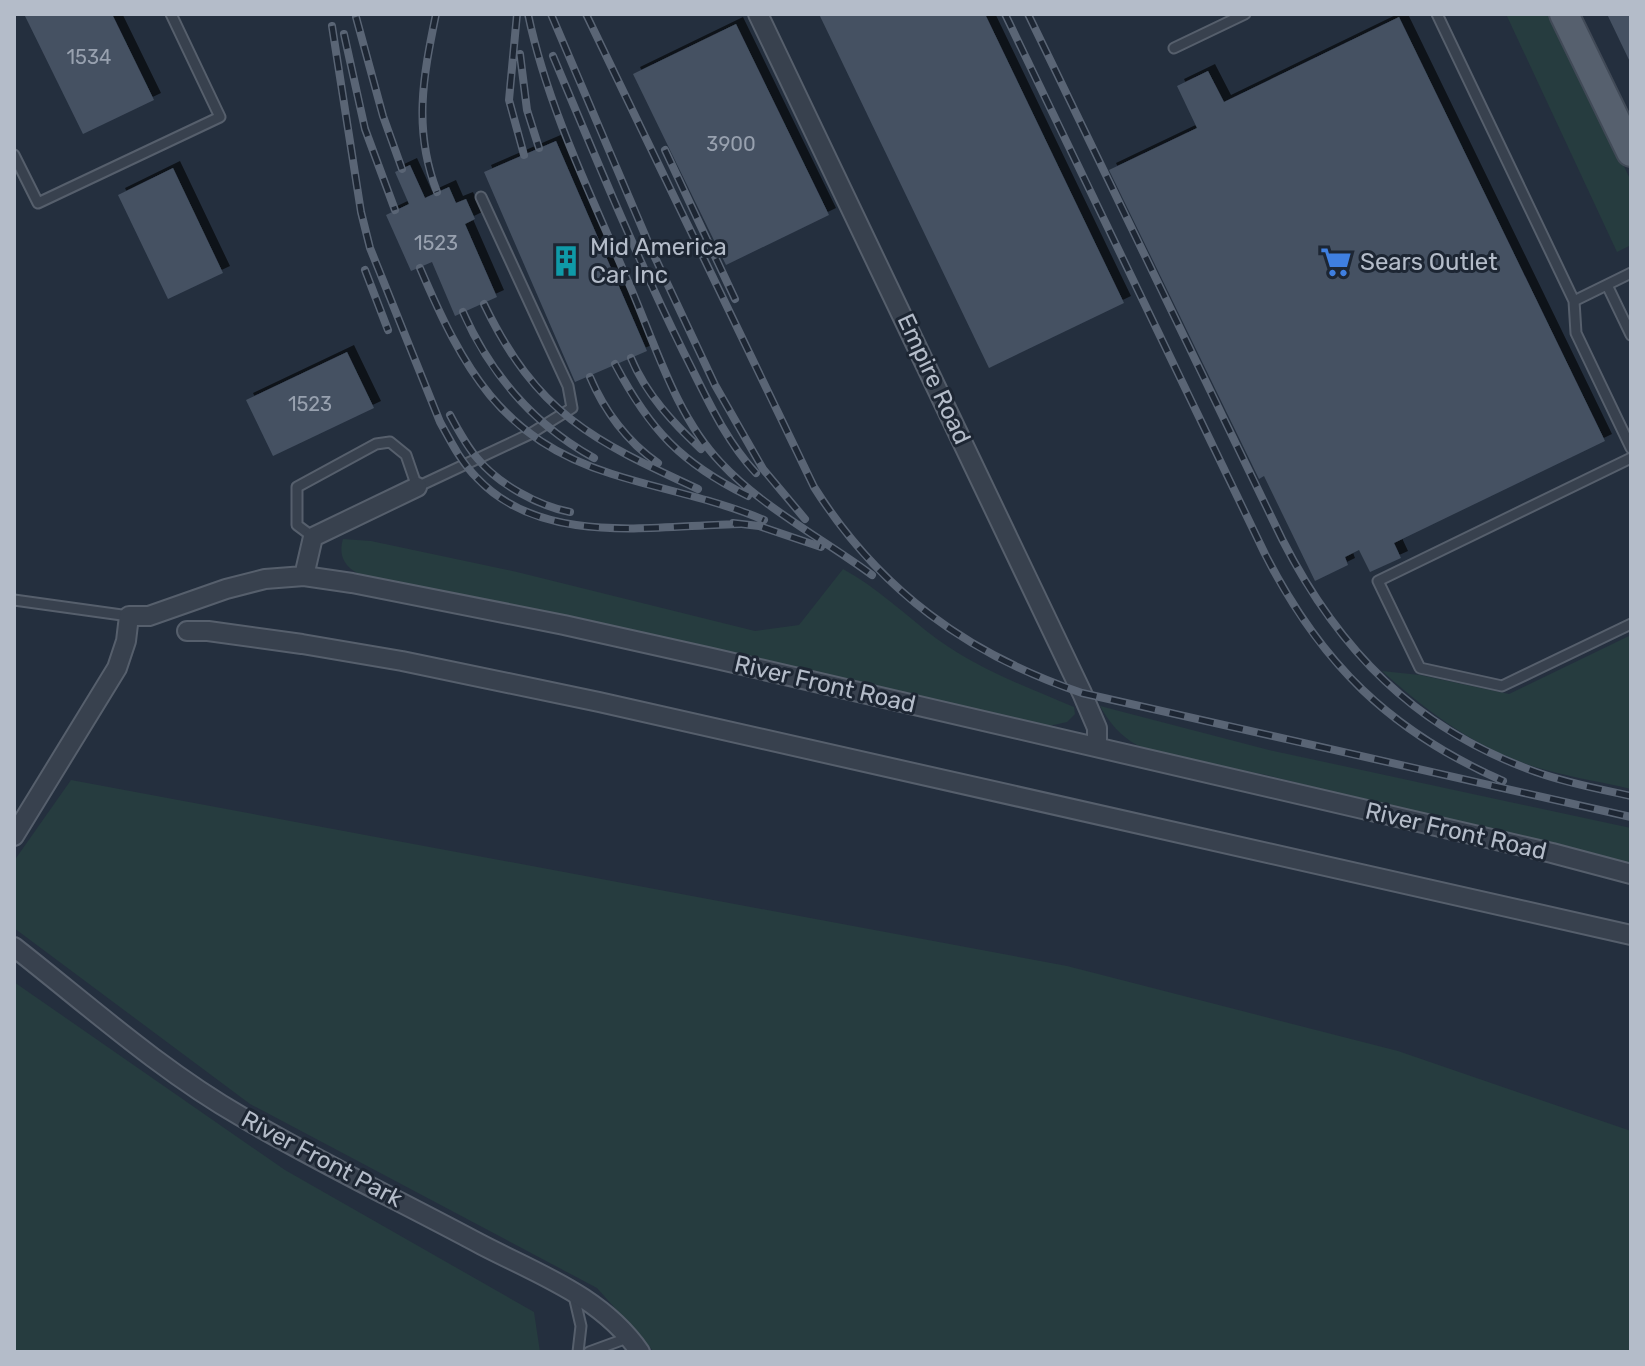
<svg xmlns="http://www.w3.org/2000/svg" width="1645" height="1366" viewBox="0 0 1645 1366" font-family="Rubik,sans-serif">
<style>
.green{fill:#263c3f}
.building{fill:#455162;filter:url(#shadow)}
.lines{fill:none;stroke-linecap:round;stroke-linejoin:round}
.service-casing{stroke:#565f6c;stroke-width:13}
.minor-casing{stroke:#565f6c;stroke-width:22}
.primary-casing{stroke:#414a57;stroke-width:32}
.service{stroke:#38414e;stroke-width:9}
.minor{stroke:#38414e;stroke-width:18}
.primary{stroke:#56606e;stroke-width:28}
.rail-casing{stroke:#5a6575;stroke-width:8}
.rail{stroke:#1d2633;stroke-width:5;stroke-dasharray:15;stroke-linecap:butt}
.labels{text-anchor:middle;stroke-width:6;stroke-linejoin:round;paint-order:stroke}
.number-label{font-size:20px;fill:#98a1af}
.poi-label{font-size:24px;fill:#b4bcc9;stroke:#1d2633;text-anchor:start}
.street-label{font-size:24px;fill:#b4bcc9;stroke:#1d2633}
</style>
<defs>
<filter id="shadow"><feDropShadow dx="7" dy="-7" stdDeviation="0" flood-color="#0009"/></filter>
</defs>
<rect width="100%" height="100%" fill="#242f3e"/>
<path class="green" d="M 1506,14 L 1551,14 L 1631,181 L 1631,245 L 1617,252 Z
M 343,539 L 371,541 L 517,572 L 755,631 L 799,625 L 843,569 C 878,588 905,615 937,639 C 978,669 1027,687 1074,707 L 1075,714 L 1067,722 L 1049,726 L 480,598 L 367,577 C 348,571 337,559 343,539 Z
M 1631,635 L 1631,789 C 1603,782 1574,778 1546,770 C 1482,753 1430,714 1382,671 L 1420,675 L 1509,694 Z
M 1100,706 L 1269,750 L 1631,828 L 1631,865 C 1512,836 1393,807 1274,777 C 1230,766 1179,764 1137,745 C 1120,736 1109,722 1100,706 Z
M 71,780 L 1067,966 L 1398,1051 L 1631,1131 L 1631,1352 L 654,1352 L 597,1288 L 250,1104 L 14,928 L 14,861 Z
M 14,982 L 285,1170 L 534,1312 L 540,1352 L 14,1352 Z"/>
<path class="building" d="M 24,14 L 112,14 L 154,100 L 83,134 Z
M 819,14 L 985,14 L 1124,303 L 989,368 Z
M 1607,14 L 1631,14 L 1631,64 Z
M 1399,17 L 1605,441 L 1394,543 L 1401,558 L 1370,572 L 1359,550 L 1345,557 L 1348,565 L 1315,581 L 1264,476 L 1259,479 L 1109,170 L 1197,128 L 1177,86 L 1208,71 L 1224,102 Z
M 736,24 L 829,215 L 726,265 L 633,74 Z
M 556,141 L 647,351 L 575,382 L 484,172 Z
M 410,165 L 425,198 L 449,187 L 456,203 L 466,199 L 475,219 L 465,224 L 497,297 L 455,316 L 432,262 L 411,271 L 386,215 L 409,204 L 395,172 Z
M 173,168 L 223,273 L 168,299 L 118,195 Z
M 347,352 L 374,408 L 273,456 L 246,400 Z"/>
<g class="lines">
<defs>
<path id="service" d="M 1437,14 L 1574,301 L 1576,333 L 1631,448
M 1174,48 L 1245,14
M 14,155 L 38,203 L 220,117 L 171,14
M 1607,285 L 1631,335
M 1574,301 L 1631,273
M 1631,458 L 1378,581 L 1420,668 L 1502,686 L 1631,624
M 313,537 L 297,525 L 297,487 L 376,444 L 390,442 L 406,455 L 417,487 L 530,434 L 572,408 L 568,386 L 481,197
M 14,600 L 129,616
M 574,1296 L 581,1326 L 578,1352
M 589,1352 L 630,1337"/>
<path id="minor" d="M 758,14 L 1082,693 L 1097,728 L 1097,747
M 304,576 L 313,537 L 417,487
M 187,631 L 208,631 L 302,644 L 402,661 L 599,702 L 1631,935
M 14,836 L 117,668 L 126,641 L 129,616 L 149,616 L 226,589 L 265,579 L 304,576 L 352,583 L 564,625 L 712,658 L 1552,853 L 1631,874
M 14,947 C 88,1005 160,1070 242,1117 C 320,1163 402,1202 482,1245 C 540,1275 602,1297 640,1352"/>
<path id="primary" d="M 1564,14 L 1631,152"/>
</defs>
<use href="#service" class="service-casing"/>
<use href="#minor" class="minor-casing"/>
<use href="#primary" class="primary-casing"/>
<use href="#service" class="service"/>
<use href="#minor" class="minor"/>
<use href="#primary" class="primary"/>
<defs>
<path id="rail" d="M 436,14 C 423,77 413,130 437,192
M 517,14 L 509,100 L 524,155
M 528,14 C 548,109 592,197 630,286 C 655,344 676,416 721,463 C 763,508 822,538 872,575
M 551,14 L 651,249 L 715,385 L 763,469 L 805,519
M 586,14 L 814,487 C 879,590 967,654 1082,693 L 1631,817
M 1005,14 L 1265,554 C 1321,664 1390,731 1503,781
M 1028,14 L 1282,539 C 1339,651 1416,729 1536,772 C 1567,783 1599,789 1631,796
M 356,17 L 383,116 L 402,169
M 332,26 L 361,212 L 370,248 L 440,422 C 451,442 461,462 477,478 C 543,548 656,525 741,524
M 344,34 L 365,129 L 395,210
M 520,54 L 527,110 L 539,148
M 553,56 C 595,156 636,256 684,353 C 705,394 724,439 756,473
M 665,150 L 735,299
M 420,268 C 463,368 500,439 612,474 C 662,490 715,499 764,520
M 365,270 L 388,330
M 484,304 C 537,414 592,440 698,489
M 463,312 C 491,375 533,424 594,458
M 631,358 C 646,394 673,423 701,449
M 615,364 C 650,430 681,463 748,496
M 590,377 C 604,410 627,442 658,463
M 450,415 C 458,430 466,445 477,458 C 498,484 538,506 570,512
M 733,523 L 759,526 L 821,547"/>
</defs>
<use href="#rail" class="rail-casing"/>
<use href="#rail" class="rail"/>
</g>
<defs>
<symbol id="building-bare" viewBox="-9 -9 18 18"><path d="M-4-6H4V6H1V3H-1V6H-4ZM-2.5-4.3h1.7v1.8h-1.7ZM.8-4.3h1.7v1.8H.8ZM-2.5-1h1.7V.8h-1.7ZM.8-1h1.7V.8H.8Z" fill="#0f9aa8" stroke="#1d2633" stroke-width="2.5" paint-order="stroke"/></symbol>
<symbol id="supermarket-bare" viewBox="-9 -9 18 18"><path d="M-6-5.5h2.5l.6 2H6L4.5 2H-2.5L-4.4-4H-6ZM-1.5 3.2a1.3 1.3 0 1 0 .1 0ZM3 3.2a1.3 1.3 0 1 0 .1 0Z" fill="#3f7fe0" stroke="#1d2633" stroke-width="2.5" paint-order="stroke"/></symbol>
</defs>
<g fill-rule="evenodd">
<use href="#building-bare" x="544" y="239" width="44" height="44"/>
<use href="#supermarket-bare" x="1314" y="240" width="44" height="44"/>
</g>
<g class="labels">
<g class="number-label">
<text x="89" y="64">1534</text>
<text x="731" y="151">3900</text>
<text x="436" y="250">1523</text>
<text x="310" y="411">1523</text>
</g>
<g class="poi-label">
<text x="590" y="255">Mid America<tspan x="590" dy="28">Car Inc</tspan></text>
<text x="1360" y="270">Sears Outlet</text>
</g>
<g class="street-label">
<text transform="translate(934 379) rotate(65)" y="8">Empire Road</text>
<text transform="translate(825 684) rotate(13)" y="8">River Front Road</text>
<text transform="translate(1456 831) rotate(13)" y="8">River Front Road</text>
<text transform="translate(322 1159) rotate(28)" y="8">River Front Park</text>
</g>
</g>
<rect width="1645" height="1366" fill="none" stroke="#b4bcc9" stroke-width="32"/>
</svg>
